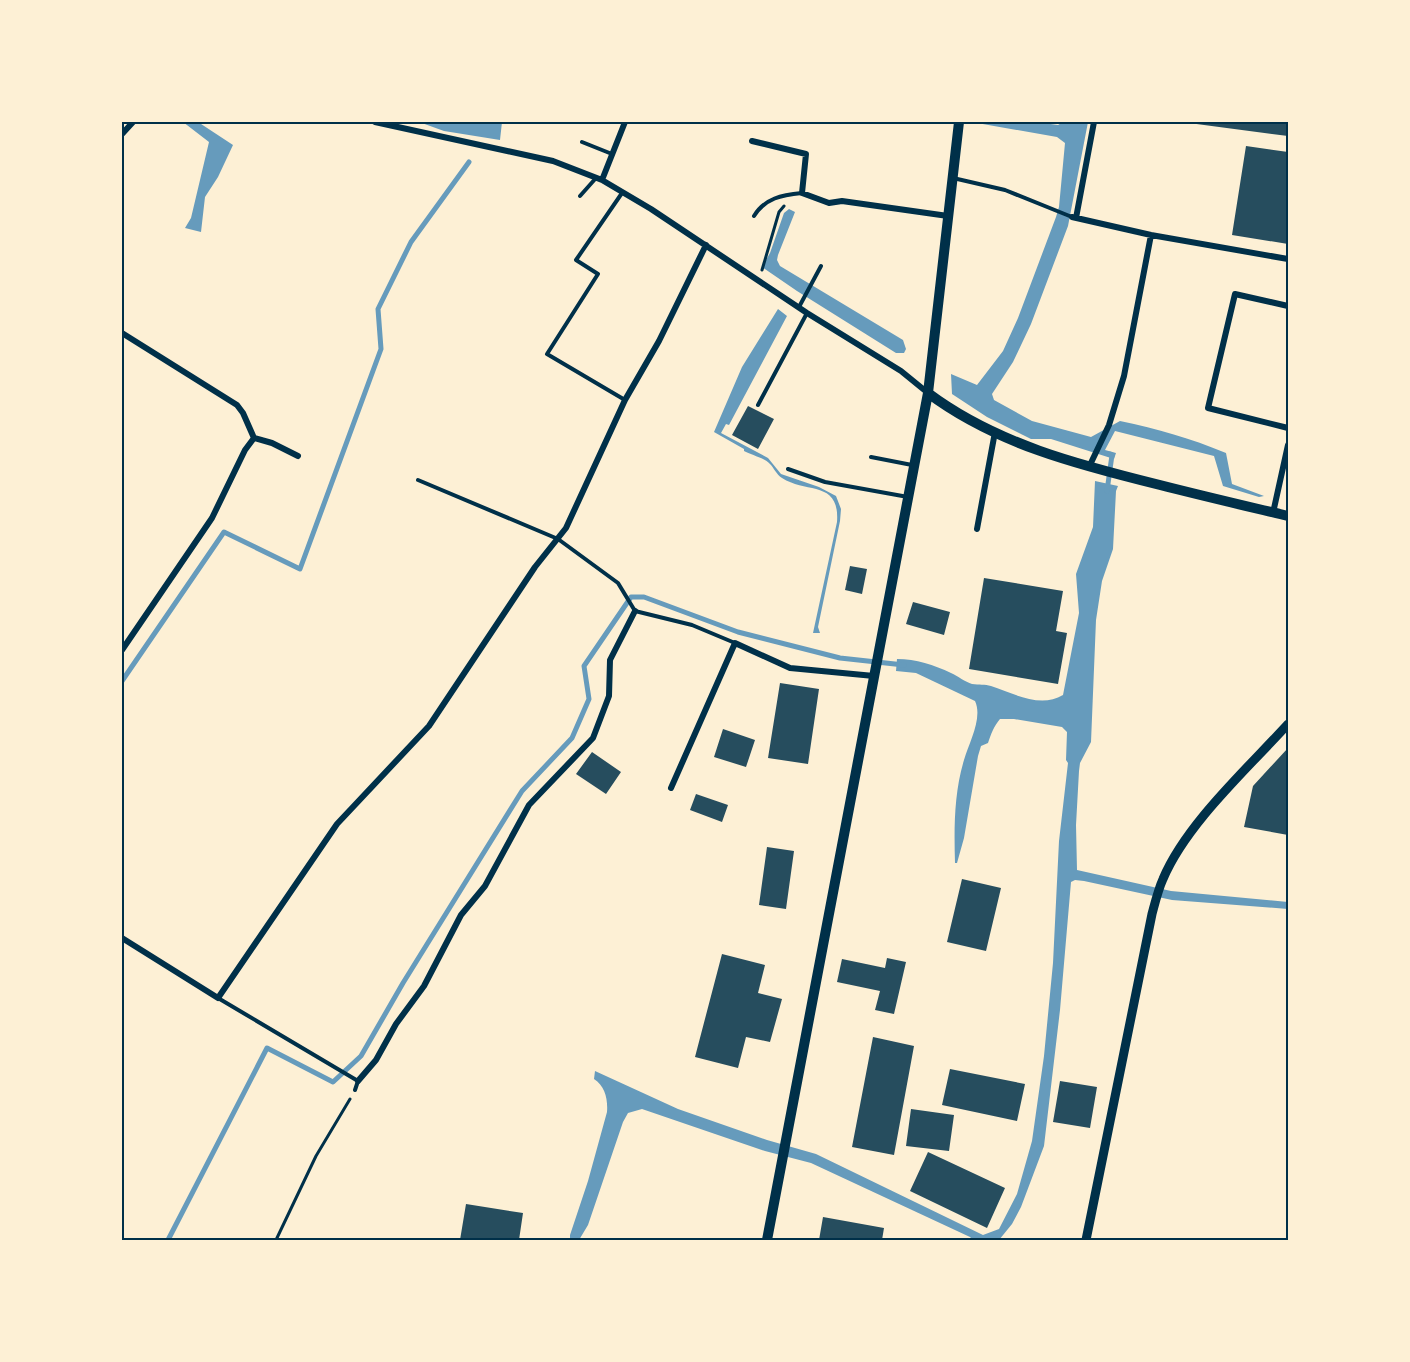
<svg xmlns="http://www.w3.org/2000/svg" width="1410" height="1362" viewBox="0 0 1410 1362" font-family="'Noto Sans',sans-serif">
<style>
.water{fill:#669bbc}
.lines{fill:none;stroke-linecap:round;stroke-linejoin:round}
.stream{stroke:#669bbc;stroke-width:5}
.building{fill:#264d5e}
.path{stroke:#003049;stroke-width:3}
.service{stroke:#003049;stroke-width:4}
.minor{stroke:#003049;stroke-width:6}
.tertiary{stroke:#003049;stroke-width:9}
.secondary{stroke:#003049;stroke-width:10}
.neatline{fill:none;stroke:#003049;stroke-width:2}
</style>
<rect width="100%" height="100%" fill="#fdf0d5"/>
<path class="water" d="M 183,122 L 198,122 L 233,145 L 218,177 L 205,197 L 201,232 L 185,228 L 191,218 L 209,142 Z
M 419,122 L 502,122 L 500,140 L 444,131 Z
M 977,122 L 1036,122 L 1058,125 L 1063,122 L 1088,122 L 1068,226 L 1031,324 L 1013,362 L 992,394 L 994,400 L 1032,421 L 1091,437 L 1120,421 C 1158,429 1190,438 1226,453 L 1232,484 L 1264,496 L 1259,497 L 1223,486 L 1214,456 L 1115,431 L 1105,450 L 1116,453 L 1114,459 L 1051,439 L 1031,439 L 987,417 L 952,394 L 951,374 L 977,385 L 1003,351 L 1018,318 L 1056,217 L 1059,207 L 1065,143 L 1057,137 L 977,123 Z
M 789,209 L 795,212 L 778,255 L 777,260 L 780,266 L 903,340 L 906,349 L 904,353 L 896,353 L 797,291 L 762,267 L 770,253 L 784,213 Z
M 778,309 L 787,316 L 729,425 L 726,424 L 721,433 L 768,458 L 781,474 L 819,487 L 836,496 L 841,509 L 840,521 L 818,627 L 820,633 L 813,633 L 837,522 C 840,480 807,494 782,478 C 776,474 774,468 770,464 C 765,458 751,455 744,451 L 744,449 L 714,432 L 742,367 Z
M 1095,481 L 1118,486 L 1116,491 L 1113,549 L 1102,581 L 1096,620 L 1091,742 L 1080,763 L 1079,771 L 1076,825 L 1077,870 L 1171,891 L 1288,902 L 1288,909 L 1172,900 L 1084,881 L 1075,880 L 1071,882 L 1060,1010 L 1044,1146 L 1021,1207 L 1012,1224 L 999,1240 L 973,1240 L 970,1237 L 811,1163 L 765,1151 L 642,1109 L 628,1113 L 623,1122 L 588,1225 L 579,1240 L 570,1239 L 570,1235 L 588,1181 L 607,1112 C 608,1099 605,1086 594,1079 L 595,1071 L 678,1109 L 767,1140 L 816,1154 L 983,1235 L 999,1229 L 1017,1194 L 1032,1141 L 1044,1056 L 1053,963 L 1059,841 L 1068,763 L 1066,760 L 1067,732 L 1062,727 L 1014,719 L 1000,719 C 994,726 991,734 988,743 L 981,746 L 978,756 L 964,838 L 957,863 L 955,863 C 954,828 954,793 964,760 C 969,743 983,718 975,701 L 916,673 L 896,671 L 897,659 C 916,659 934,665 951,673 C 958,676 965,682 972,684 C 979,685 985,684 991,686 C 1013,693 1040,709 1063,695 L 1079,613 L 1076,574 L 1093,527 Z"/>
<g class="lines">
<path class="stream" d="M 1107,491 L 1112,455 L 1110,454
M 122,681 L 224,532 L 300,569 L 381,349 L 378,309 L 411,242 L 469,162
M 168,1240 L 267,1048 L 333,1082 L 361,1056 L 403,983 L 522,791 L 572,738 L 589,699 L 584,666 L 631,597 L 644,597 L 738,632 L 840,658 L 904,665"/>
</g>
<path class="building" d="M 1189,122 L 1288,122 L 1288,136 L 1189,123 Z
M 1246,146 L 1288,152 L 1288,244 L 1232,235 Z
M 748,406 L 774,419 L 758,449 L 732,435 Z
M 850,566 L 867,569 L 862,594 L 845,590 Z
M 984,578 L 1063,591 L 1056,631 L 1067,633 L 1058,684 L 969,669 Z
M 913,602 L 950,612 L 944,635 L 906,624 Z
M 780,683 L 819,689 L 808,764 L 768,758 Z
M 723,729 L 755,740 L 746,767 L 714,757 Z
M 1288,748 L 1288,835 L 1244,827 L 1253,786 Z
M 592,752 L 621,772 L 606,794 L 576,774 Z
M 696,794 L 728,805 L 722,822 L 690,810 Z
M 767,847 L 794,851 L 786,909 L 759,905 Z
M 962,879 L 1001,888 L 986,951 L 947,942 Z
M 722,954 L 765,965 L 758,993 L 782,999 L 770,1042 L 746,1037 L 738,1068 L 695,1057 Z
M 887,958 L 906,962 L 894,1014 L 875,1010 L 880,991 L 837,982 L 842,959 L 885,968 Z
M 873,1037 L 914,1046 L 894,1155 L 852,1147 Z
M 950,1069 L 1025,1084 L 1017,1121 L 942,1105 Z
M 1060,1081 L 1097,1087 L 1090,1128 L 1053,1122 Z
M 911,1109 L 954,1115 L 949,1151 L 906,1146 Z
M 928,1152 L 1005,1188 L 987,1228 L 910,1191 Z
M 466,1204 L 523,1213 L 519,1240 L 460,1240 Z
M 823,1217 L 884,1228 L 882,1240 L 819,1240 Z"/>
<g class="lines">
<path class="path" d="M 762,270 L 779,212 L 784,206
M 276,1240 L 316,1156 L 350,1099"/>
<path class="service" d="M 582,142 L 612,154
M 953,178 L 1005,190 L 1072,217
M 622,193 L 576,260 L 598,274 L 547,354 L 625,400
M 580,196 L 596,178
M 754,216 C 765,198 782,195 802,193
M 799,307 L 821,266
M 758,405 L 807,313
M 871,457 L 912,465
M 788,469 L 825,482 L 908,497
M 418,480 L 558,539 L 618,583 L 635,611 L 692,625 L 735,643
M 218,998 L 358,1081 L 355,1090"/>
<path class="minor" d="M 375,122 L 553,161 L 602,180 L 651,209 L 807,313 L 901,371 L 928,393
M 122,134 L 133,122
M 752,141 L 806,154 L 802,193 L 829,203 L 842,201 L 948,216
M 602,180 L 625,122
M 1072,217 L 1151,235 L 1288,259
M 1076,218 L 1094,122
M 1288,306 L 1235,294 L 1208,408 L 1288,428
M 122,333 L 237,405 L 243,413 L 254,438
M 254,438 L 272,443 L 298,456
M 1089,467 L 1109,425 L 1124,376 L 1151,235
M 1273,513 L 1288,445
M 977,529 L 995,432
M 122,650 L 212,518 L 245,450 L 254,438
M 671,788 L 735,643 L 790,668 L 874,676
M 122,938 L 218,998 L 337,824 L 429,726 L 535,567 L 566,528 L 625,400 L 659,341 L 706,245
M 358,1081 L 376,1060 L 396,1024 L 424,986 L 461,915 L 485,886 L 529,805 L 593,738 L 609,696 L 610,660 L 635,611"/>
<path class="tertiary" d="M 1086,1240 L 1152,914 C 1155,903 1158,890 1163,879 C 1186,824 1248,768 1288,724"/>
<path class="secondary" d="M 928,393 C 996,444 1079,465 1160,485 C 1203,496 1246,506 1288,516
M 767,1240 L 928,393 L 959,122"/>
</g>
<rect width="1410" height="1362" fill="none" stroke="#fdf0d5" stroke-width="246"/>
<rect x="123" y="123" width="1164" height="1116" class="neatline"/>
</svg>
